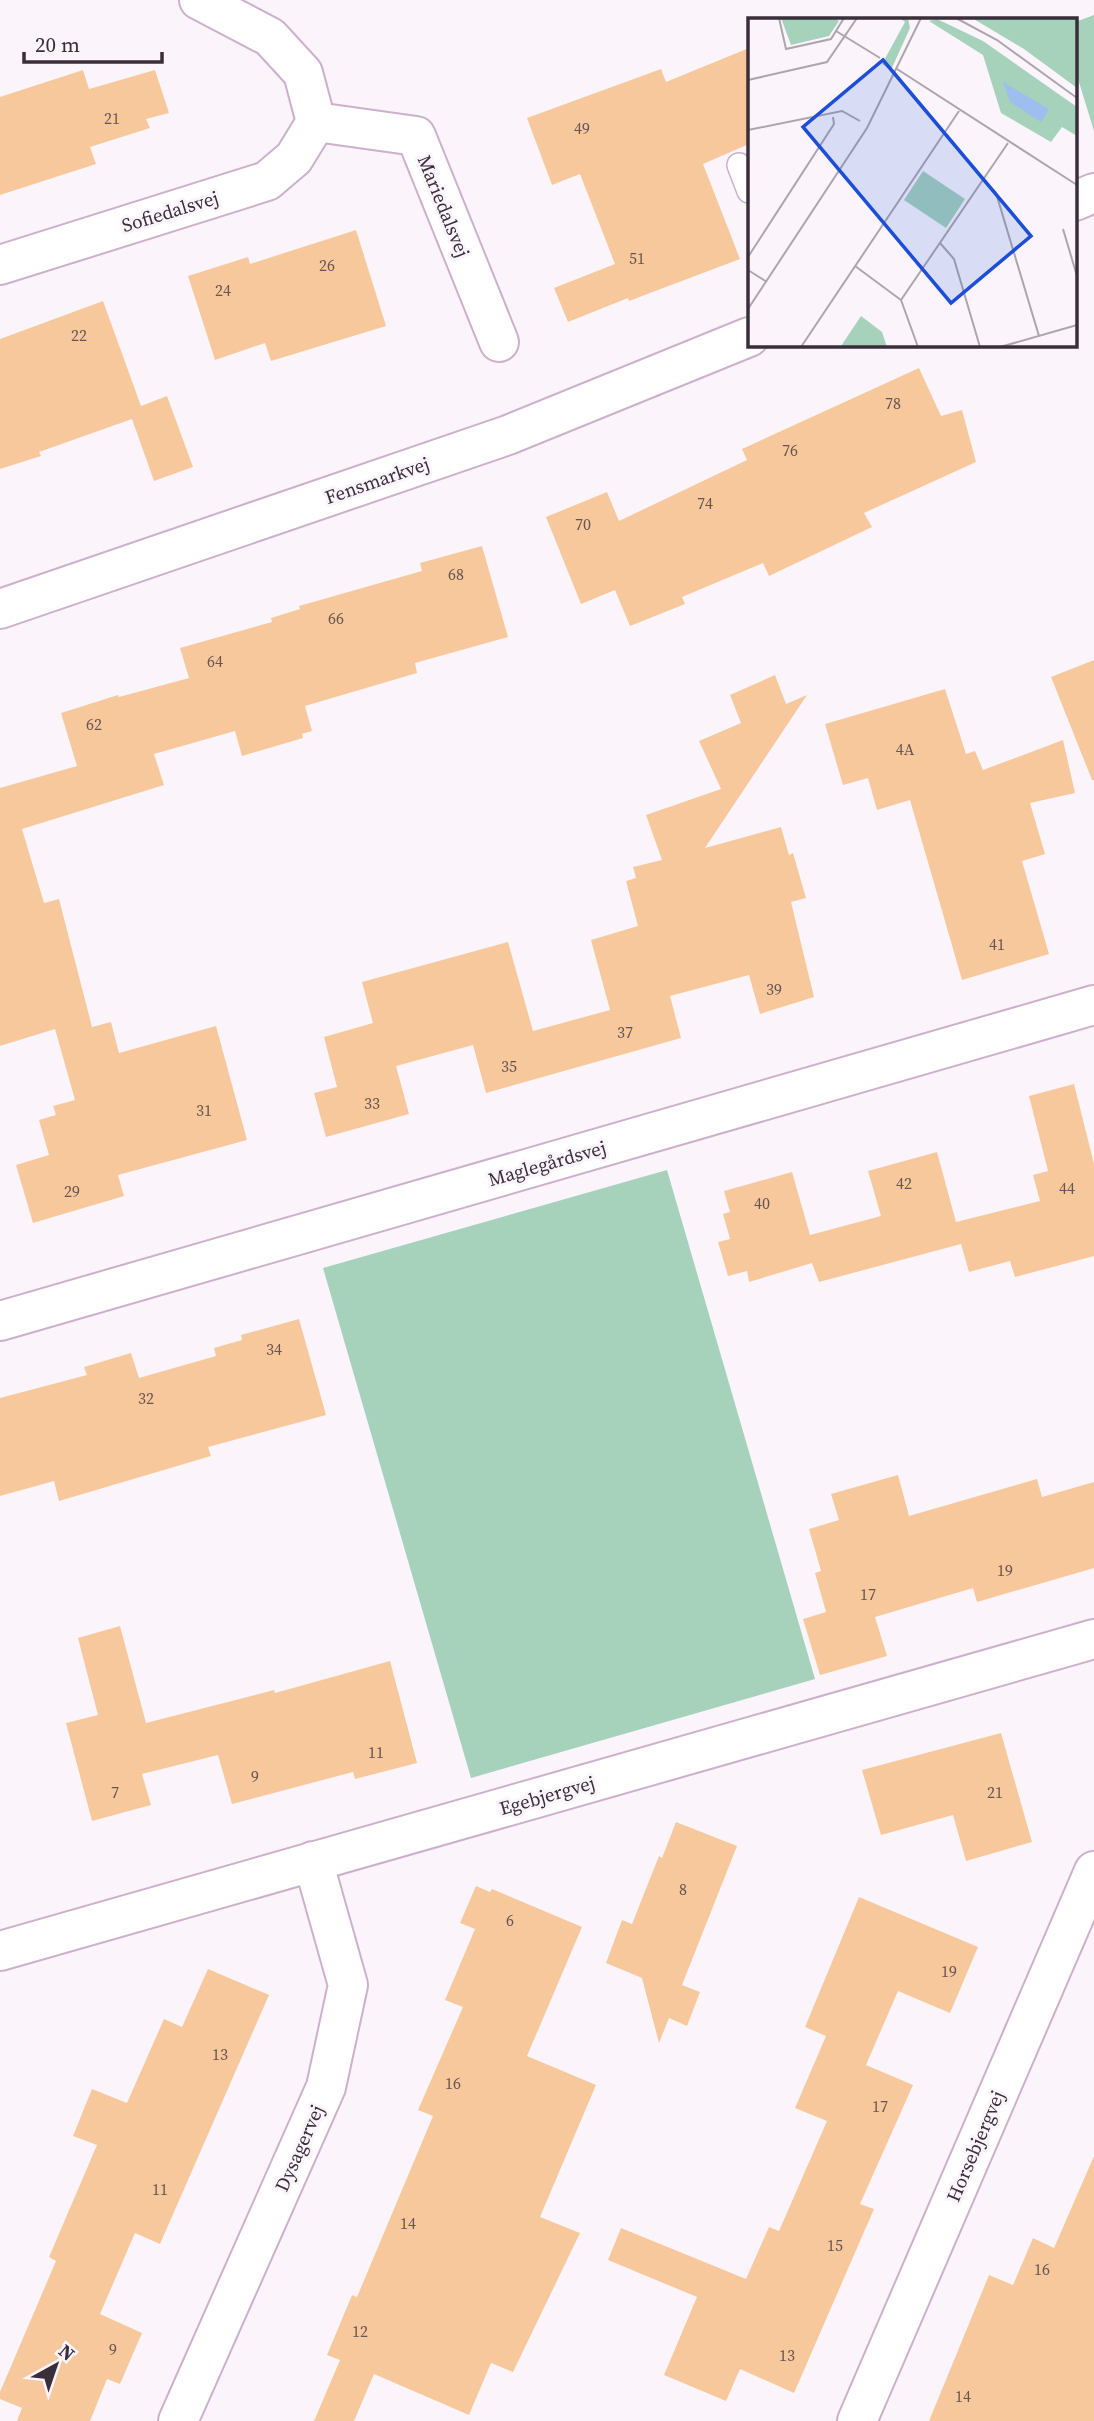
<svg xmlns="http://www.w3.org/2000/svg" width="1094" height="2421" viewBox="0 0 1094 2421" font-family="'Source Serif 4',serif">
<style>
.green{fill:#a6d1bb}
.building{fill:#f6c89c}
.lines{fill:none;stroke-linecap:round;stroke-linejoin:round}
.lane-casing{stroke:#cdb0cb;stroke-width:26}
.street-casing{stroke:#cdb0cb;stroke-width:42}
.secondary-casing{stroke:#cdb0cb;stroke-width:42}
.lane{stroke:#fff;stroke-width:23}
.street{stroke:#fff;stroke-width:38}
.secondary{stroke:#fff;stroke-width:38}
.labels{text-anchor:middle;stroke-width:6;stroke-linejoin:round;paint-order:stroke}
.number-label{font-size:16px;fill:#685452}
.street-label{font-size:19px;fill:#392e39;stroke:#fbf5fb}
.inset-road{fill:none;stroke:#ada5ad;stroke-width:2}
.view{fill:#1d4ed8;fill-opacity:0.15;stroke:#1d4ed8;stroke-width:3.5}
.inset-edge{fill:none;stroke:#392e39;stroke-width:3.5}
</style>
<rect width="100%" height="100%" fill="#fbf5fb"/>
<path class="green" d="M 1094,15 L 1094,131 L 1075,69 L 1075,22 Z
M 667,1170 L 815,1679 L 471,1778 L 323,1268 Z"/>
<path class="building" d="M 749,48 L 749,144 L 703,164 L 740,259 L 629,301 L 628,298 L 568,322 L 554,288 L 615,264 L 580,174 L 552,185 L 527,118 L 661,69 L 666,82 Z
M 83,70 L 89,89 L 155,70 L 169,113 L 146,119 L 150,128 L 90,147 L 96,164 L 0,195 L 0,97 Z
M 356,230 L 386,326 L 271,361 L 265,343 L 215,360 L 188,276 L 248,257 L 250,264 Z
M 103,301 L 141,406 L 167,396 L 193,467 L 154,481 L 132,419 L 39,452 L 41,456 L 0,469 L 0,339 Z
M 919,368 L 941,416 L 962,410 L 976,462 L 864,513 L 872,527 L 769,576 L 763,563 L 682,597 L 685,604 L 630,626 L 615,590 L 581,604 L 546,517 L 607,492 L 619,521 L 747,460 L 742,449 Z
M 482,546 L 508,637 L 415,663 L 417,673 L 305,706 L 312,731 L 302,734 L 303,738 L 242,756 L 235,731 L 154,754 L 164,785 L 22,829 L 44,903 L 59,899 L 92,1027 L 111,1022 L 119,1053 L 216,1026 L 247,1140 L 118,1175 L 124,1196 L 33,1223 L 16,1165 L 49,1155 L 39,1120 L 56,1115 L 53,1106 L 75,1100 L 55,1029 L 0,1046 L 0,788 L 77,766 L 61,713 L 118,695 L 119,697 L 189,678 L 180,648 L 272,622 L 271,618 L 300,609 L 299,606 L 422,571 L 420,563 Z
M 1094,660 L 1094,780 L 1092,780 L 1051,677 Z
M 775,675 L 786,704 L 807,695 L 705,848 L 781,827 L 789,855 L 793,853 L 806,898 L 791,902 L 814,997 L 760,1014 L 749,975 L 670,996 L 681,1038 L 486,1093 L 473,1045 L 396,1066 L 409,1114 L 326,1137 L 314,1093 L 337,1087 L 324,1037 L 373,1023 L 362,982 L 508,942 L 533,1031 L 610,1010 L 591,940 L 638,926 L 626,881 L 636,878 L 633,867 L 662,860 L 646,815 L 721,789 L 699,741 L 741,723 L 730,695 Z
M 945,689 L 966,754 L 975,751 L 983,770 L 1063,740 L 1075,793 L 1030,803 L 1045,854 L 1022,861 L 1049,954 L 962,980 L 910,800 L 877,810 L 868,778 L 843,785 L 825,724 Z
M 1074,1084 L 1094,1164 L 1094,1256 L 1015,1277 L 1010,1261 L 969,1272 L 961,1244 L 819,1282 L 812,1263 L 749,1282 L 747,1271 L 728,1276 L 718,1242 L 730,1239 L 723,1214 L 730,1212 L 724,1191 L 792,1172 L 810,1235 L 881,1216 L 868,1171 L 937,1152 L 956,1222 L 1040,1201 L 1033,1175 L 1048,1171 L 1029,1096 Z
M 299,1319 L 326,1415 L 208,1447 L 211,1456 L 59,1501 L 54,1481 L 0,1496 L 0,1398 L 87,1375 L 84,1367 L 131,1353 L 139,1378 L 216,1356 L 214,1348 L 242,1340 L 241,1335 Z
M 898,1475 L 909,1516 L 1037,1479 L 1042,1497 L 1094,1482 L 1094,1568 L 977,1602 L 973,1588 L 875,1617 L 887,1656 L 820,1675 L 803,1619 L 826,1612 L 815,1573 L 821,1571 L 809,1529 L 839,1520 L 831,1494 Z
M 120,1626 L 146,1723 L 274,1690 L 275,1693 L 390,1661 L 417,1763 L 355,1779 L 353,1772 L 232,1804 L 218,1755 L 142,1774 L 151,1805 L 92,1821 L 66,1723 L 98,1715 L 78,1638 Z
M 1001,1733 L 1032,1842 L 966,1861 L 953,1815 L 881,1835 L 862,1770 Z
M 676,1822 L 737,1846 L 682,1985 L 700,1992 L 687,2026 L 669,2018 L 659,2043 L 642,1978 L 606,1963 L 622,1920 L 632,1924 L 659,1856 L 662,1858 Z
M 476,1886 L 490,1892 L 492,1889 L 582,1927 L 527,2056 L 596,2085 L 540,2217 L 580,2233 L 513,2372 L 491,2363 L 469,2415 L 374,2374 L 354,2421 L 314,2421 L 340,2360 L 327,2355 L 352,2295 L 357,2297 L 433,2116 L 418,2110 L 463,2007 L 445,2000 L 475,1929 L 460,1923 Z
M 859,1897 L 978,1947 L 950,2013 L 898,1991 L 866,2065 L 913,2085 L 860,2204 L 874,2209 L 794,2393 L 740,2369 L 726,2401 L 664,2375 L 697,2297 L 608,2260 L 621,2228 L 746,2279 L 769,2227 L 779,2231 L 827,2121 L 795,2108 L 826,2036 L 805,2027 Z
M 208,1969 L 269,1995 L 160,2244 L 135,2233 L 100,2314 L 142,2333 L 120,2384 L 107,2379 L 90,2421 L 17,2421 L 22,2408 L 0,2399 L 0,2392 L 56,2261 L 49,2257 L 97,2145 L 73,2136 L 92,2089 L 127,2103 L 164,2019 L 182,2027 Z
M 1094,2156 L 1094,2421 L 929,2421 L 989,2275 L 1013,2285 L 1033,2238 L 1054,2248 Z"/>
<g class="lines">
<defs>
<path id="lane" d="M 739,165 L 749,191"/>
<path id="street" d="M 199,0 L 270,37 L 303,73 L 316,122 L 416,136 L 499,342
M 0,265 L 267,181 L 294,158 L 316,122
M 0,1321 L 1094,1005
M 0,1951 L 1094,1639
M 178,2421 L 326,2087 L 348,1985 L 313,1861
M 857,2421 L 1094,1871"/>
<path id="secondary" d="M 1075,201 L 1094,193
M 0,609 L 508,435 L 749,337"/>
</defs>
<use href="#lane" class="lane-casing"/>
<use href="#street" class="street-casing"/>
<use href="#secondary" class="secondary-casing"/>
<use href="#lane" class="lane"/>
<use href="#street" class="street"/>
<use href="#secondary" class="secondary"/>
</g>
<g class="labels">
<g class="number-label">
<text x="112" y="124">21</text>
<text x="582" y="134">49</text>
<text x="637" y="264">51</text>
<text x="327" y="271">26</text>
<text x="223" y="296">24</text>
<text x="79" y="341">22</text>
<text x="893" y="409">78</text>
<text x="790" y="456">76</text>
<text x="705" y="509">74</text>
<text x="583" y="530">70</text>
<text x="456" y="580">68</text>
<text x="336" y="624">66</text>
<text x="215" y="667">64</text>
<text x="94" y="730">62</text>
<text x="905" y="755">4A</text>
<text x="997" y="950">41</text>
<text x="774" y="995">39</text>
<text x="625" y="1038">37</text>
<text x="509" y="1072">35</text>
<text x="372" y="1109">33</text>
<text x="204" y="1116">31</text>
<text x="904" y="1189">42</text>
<text x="1067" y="1194">44</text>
<text x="72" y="1197">29</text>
<text x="762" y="1209">40</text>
<text x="274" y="1355">34</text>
<text x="146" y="1404">32</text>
<text x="1005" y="1576">19</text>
<text x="868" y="1600">17</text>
<text x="376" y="1758">11</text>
<text x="255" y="1782">9</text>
<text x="115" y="1798">7</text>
<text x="995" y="1798">21</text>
<text x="683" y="1895">8</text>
<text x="510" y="1926">6</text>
<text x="949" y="1977">19</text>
<text x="220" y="2060">13</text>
<text x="453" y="2089">16</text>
<text x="880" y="2112">17</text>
<text x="160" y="2195">11</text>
<text x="408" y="2229">14</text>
<text x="835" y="2251">15</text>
<text x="1042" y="2275">16</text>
<text x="360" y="2337">12</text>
<text x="113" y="2355">9</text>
<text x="787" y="2361">13</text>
<text x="963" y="2402">14</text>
</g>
<g class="street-label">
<text transform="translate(444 206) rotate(68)" y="7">Mariedalsvej</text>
<text transform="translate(170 211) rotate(-17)" y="7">Sofiedalsvej</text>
<text transform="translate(377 480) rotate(-19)" y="7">Fensmarkvej</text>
<text transform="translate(547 1163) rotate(-16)" y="7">Maglegårdsvej</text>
<text transform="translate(547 1795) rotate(-16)" y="7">Egebjergvej</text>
<text transform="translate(975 2146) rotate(-67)" y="7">Horsebjergvej</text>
<text transform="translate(299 2148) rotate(-66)" y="7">Dysagervej</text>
</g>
</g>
<g transform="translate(748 18)">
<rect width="329" height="329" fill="#fbf5fb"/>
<path d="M 33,0 L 86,0 L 91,3 L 81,18 L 43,27 ZM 152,0 L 160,0 L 162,10 L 143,52 L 134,46 L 157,4 ZM 224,0 L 329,0 L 329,70 L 276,31 ZM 189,1 L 235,23 L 329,89 L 329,118 L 314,109 L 303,124 L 253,95 L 235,37 L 181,3 ZM 175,153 L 217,181 L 198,210 L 156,182 ZM 113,298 L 134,314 L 139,329 L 93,328 Z" fill="#a6d1bb"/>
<path d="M 255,64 L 301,91 L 293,104 L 262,84 Z" fill="#9dbeef"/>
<path class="inset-road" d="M 31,0 L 38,31 L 83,21 L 88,13M 96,0 L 88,13 L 132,40M 208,0 L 249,22 L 329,80M 149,51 L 329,167M 0,62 L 79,44 L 109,0M 0,112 L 94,93 L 112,103M 235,161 L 248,175 L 291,318M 315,211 L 329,258M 192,225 L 206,241 L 232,329M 0,239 L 86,106 L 85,99M 107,248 L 153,282 L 170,329M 0,252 L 19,264M 153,282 L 260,125M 0,291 L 119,110 L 173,0M 53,329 L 211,93M 252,329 L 329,307"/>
<path class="view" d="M 135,42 L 283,218 L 203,285 L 55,109 Z"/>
<rect width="329" height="329" class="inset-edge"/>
</g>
<g transform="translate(56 2365) rotate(40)" stroke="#fbf5fb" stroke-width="5" paint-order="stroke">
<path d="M0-5L12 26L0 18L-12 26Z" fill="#392e39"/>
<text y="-10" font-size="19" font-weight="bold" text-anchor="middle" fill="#392e39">N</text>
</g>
<path d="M24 52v10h138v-10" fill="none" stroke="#392e39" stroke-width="3.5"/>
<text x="35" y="52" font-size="21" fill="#392e39" stroke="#fbf5fb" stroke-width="5" paint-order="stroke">20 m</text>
</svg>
